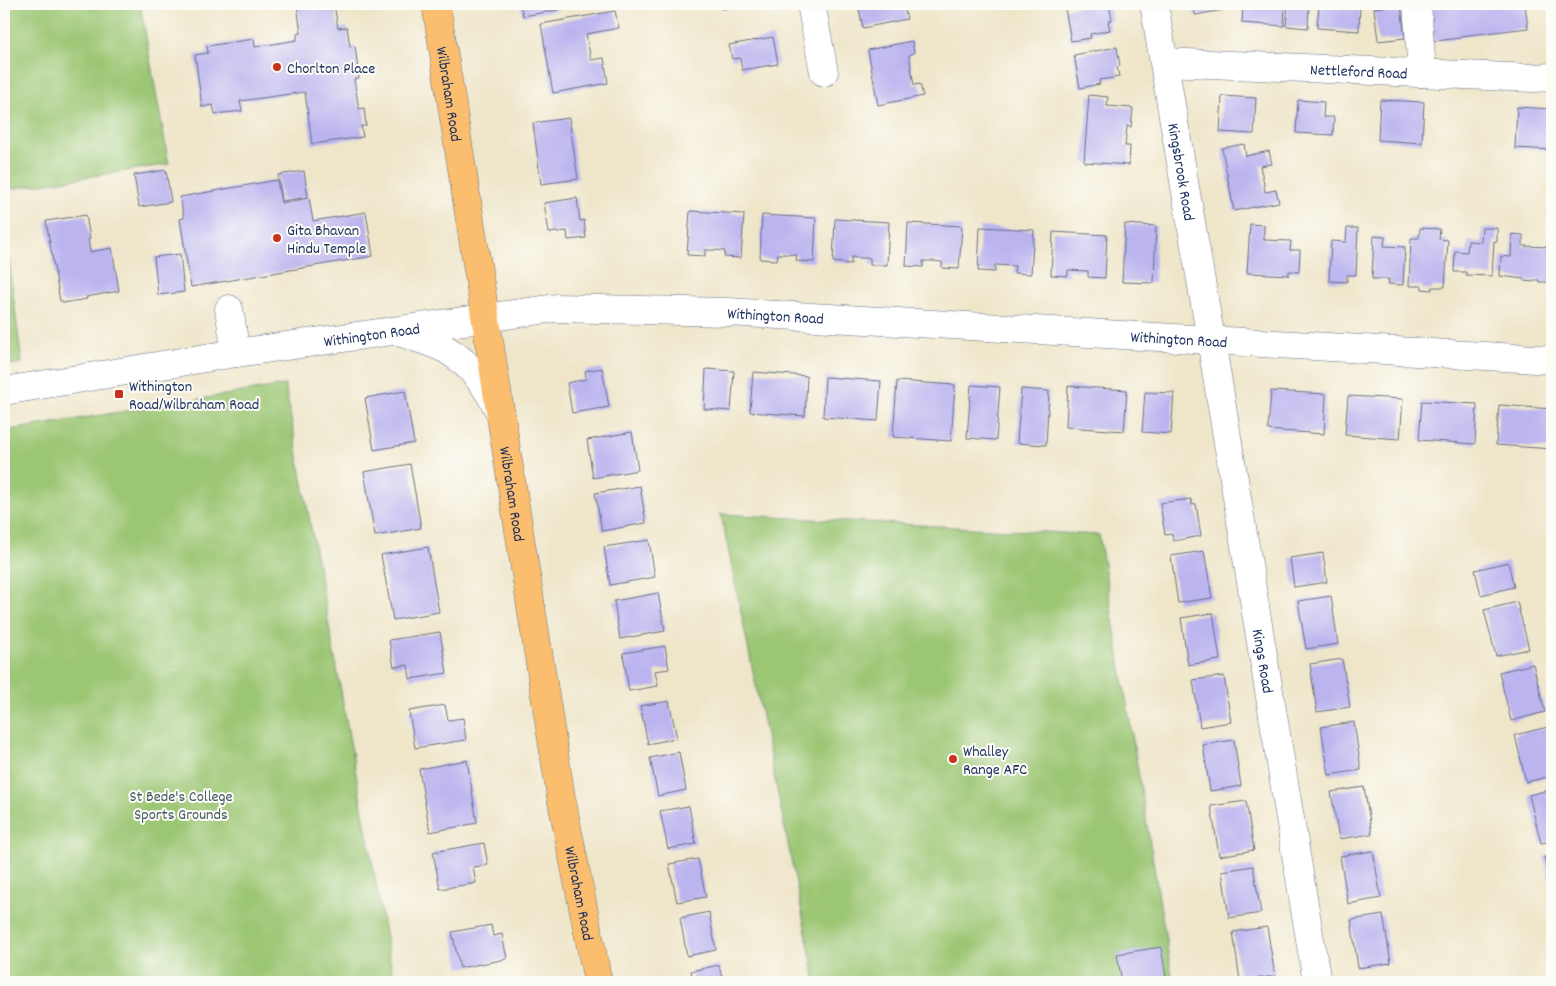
<svg xmlns="http://www.w3.org/2000/svg" width="1556" height="986" viewBox="0 0 1556 986" font-family="Dekko,sans-serif">
<style>
.green{fill:#9bc673;stroke:#5b7a68}
.building{fill:#bbb4ef}
.lines{fill:none;stroke-linecap:round;stroke-linejoin:round}
.minor-casing{stroke:#656f84;stroke-width:29}
.highway-casing{stroke:#656f84;stroke-width:29}
.minor{stroke:#fff;stroke-width:28}
.highway{stroke:#fabe6e;stroke-width:28}
.poi-dot{fill:#c8321e;stroke:#fdfcf7;stroke-width:2}
.labels{text-anchor:middle;stroke-width:4;stroke-linejoin:round;paint-order:stroke}
.poi-label{font-size:16px;fill:#1b2f5e;stroke:#fdfcf7;text-anchor:start}
.street-label{font-size:16px;fill:#1b2f5e;stroke:#fdfcf7}
.park-label{font-size:16px;fill:#415c64;stroke:#fdfcf7}
</style>
<rect width="100%" height="100%" fill="#fdfcf7"/>
<filter id="ink" filterUnits="userSpaceOnUse"><feTurbulence type="fractalNoise" baseFrequency=".02" numOctaves="2"/><feDisplacementMap in="SourceGraphic" scale="10" xChannelSelector="R" yChannelSelector="G"/><feConvolveMatrix kernelMatrix="1 2 1 2 8 2 1 2 1" color-interpolation-filters="sRGB"/></filter>
<filter id="wash" filterUnits="userSpaceOnUse"><feTurbulence type="fractalNoise" baseFrequency=".0096" numOctaves="4" result="noise"/><feDisplacementMap in="SourceGraphic" scale="20" xChannelSelector="R" yChannelSelector="G"/><feGaussianBlur stdDeviation="1.12" result="paint"/><feColorMatrix in="noise" values="0 0 0 0 0 0 0 0 0 0 0 0 0 0 0 0 0 1.4 0 .05"/><feComposite in="paint" operator="in"/></filter>
<g filter="url(#wash)">
<rect width="100%" height="100%" fill="#efe6ca"/>
<path class="green" d="M 4,4 L 140,4 L 169,164 L 4,190 Z
M 4,224 L 22,363 L 4,366 Z
M 285,385 L 394,982 L 4,982 L 4,431 Z
M 721,514 L 1099,535 L 1173,982 L 816,982 Z"/>
<g id="blocks">
<path class="building" d="M 309,4 L 334,4 L 338,28 L 347,27 L 350,47 L 355,46 L 359,78 L 354,79 L 359,109 L 364,108 L 366,126 L 361,126 L 363,137 L 312,144 L 305,92 L 240,101 L 242,111 L 215,114 L 213,105 L 202,107 L 195,55 L 208,53 L 207,46 L 254,39 L 255,47 L 297,40 L 297,34 L 301,33 L 297,5 Z
M 520,4 L 557,4 L 558,10 L 523,16 Z
M 722,4 L 744,4 L 744,5 L 722,9 Z
M 858,4 L 898,4 L 899,8 L 904,7 L 907,19 L 863,28 Z
M 1091,4 L 1109,4 L 1112,20 L 1108,21 L 1110,30 L 1090,34 L 1091,38 L 1071,41 L 1065,9 Z
M 1193,4 L 1222,4 L 1223,10 L 1195,15 Z
M 1243,4 L 1285,4 L 1284,26 L 1242,23 Z
M 1288,4 L 1309,4 L 1308,28 L 1286,26 Z
M 1319,4 L 1360,4 L 1359,31 L 1317,28 Z
M 1384,4 L 1393,4 L 1393,6 L 1401,5 L 1405,38 L 1378,41 L 1374,8 L 1384,7 Z
M 1441,4 L 1450,4 L 1450,6 L 1458,5 L 1458,4 L 1525,4 L 1528,28 L 1461,36 L 1461,38 L 1434,41 L 1430,8 L 1441,7 Z
M 615,11 L 619,28 L 586,34 L 591,60 L 604,58 L 608,83 L 553,93 L 541,24 Z
M 773,37 L 778,64 L 742,70 L 740,58 L 732,59 L 729,45 Z
M 912,41 L 914,53 L 909,55 L 914,85 L 920,84 L 923,96 L 878,105 L 868,50 Z
M 1117,47 L 1120,66 L 1117,67 L 1119,77 L 1099,80 L 1100,84 L 1080,88 L 1074,55 Z
M 1089,95 L 1108,97 L 1107,106 L 1133,108 L 1131,127 L 1127,126 L 1125,146 L 1130,146 L 1129,165 L 1084,162 Z
M 1222,96 L 1256,98 L 1254,134 L 1220,132 Z
M 1298,100 L 1324,102 L 1323,117 L 1334,117 L 1333,135 L 1296,133 Z
M 1380,100 L 1424,102 L 1422,143 L 1378,140 Z
M 1517,107 L 1552,109 L 1552,150 L 1515,148 Z
M 569,118 L 578,179 L 541,184 L 533,123 Z
M 1244,144 L 1246,156 L 1269,151 L 1272,164 L 1260,166 L 1263,179 L 1265,192 L 1276,190 L 1279,202 L 1234,211 L 1222,148 Z
M 166,170 L 171,202 L 139,207 L 134,175 Z
M 304,171 L 308,197 L 282,201 L 278,175 Z
M 277,180 L 281,203 L 309,198 L 313,221 L 366,212 L 373,256 L 191,287 L 180,219 L 184,218 L 180,197 Z
M 577,198 L 580,221 L 584,220 L 586,238 L 568,240 L 567,231 L 549,233 L 544,203 Z
M 690,211 L 744,214 L 741,258 L 724,257 L 725,251 L 715,250 L 705,250 L 705,256 L 687,255 Z
M 86,215 L 90,239 L 88,239 L 90,252 L 112,248 L 119,291 L 86,297 L 87,299 L 63,303 L 63,301 L 60,301 L 46,221 Z
M 762,215 L 816,218 L 814,262 L 796,261 L 797,255 L 787,254 L 778,254 L 777,260 L 760,259 Z
M 835,219 L 889,222 L 887,265 L 870,265 L 870,258 L 860,258 L 851,257 L 851,264 L 833,262 Z
M 908,223 L 962,226 L 959,269 L 942,268 L 942,262 L 933,261 L 923,261 L 923,267 L 906,266 Z
M 1125,224 L 1156,226 L 1154,283 L 1122,282 Z
M 1250,224 L 1264,225 L 1264,240 L 1291,241 L 1290,250 L 1300,250 L 1299,272 L 1289,271 L 1289,275 L 1247,273 Z
M 980,227 L 1034,230 L 1031,274 L 1014,273 L 1015,266 L 995,265 L 995,272 L 978,271 Z
M 1347,228 L 1358,228 L 1356,275 L 1347,275 L 1347,282 L 1329,281 L 1331,241 L 1346,242 Z
M 1420,228 L 1440,229 L 1439,239 L 1448,240 L 1445,287 L 1432,287 L 1432,290 L 1422,289 L 1422,286 L 1409,286 L 1411,238 L 1419,238 Z
M 1482,228 L 1497,228 L 1497,242 L 1494,241 L 1492,276 L 1466,275 L 1466,272 L 1454,272 L 1455,251 L 1467,252 L 1468,241 L 1481,242 Z
M 1053,232 L 1107,235 L 1105,278 L 1088,277 L 1088,271 L 1068,270 L 1068,276 L 1051,275 Z
M 1512,234 L 1523,235 L 1523,246 L 1552,247 L 1552,281 L 1548,280 L 1548,282 L 1539,282 L 1539,280 L 1533,280 L 1533,282 L 1524,281 L 1524,279 L 1500,276 L 1501,256 L 1511,257 Z
M 1374,236 L 1385,237 L 1384,246 L 1405,247 L 1403,285 L 1388,284 L 1389,279 L 1372,279 Z
M 180,254 L 184,292 L 158,295 L 154,257 Z
M 602,368 L 609,407 L 572,413 L 567,383 L 586,379 L 585,371 Z
M 706,369 L 734,371 L 731,411 L 704,409 Z
M 753,372 L 807,376 L 805,416 L 750,412 Z
M 825,377 L 881,381 L 878,421 L 823,417 Z
M 897,381 L 955,385 L 951,441 L 893,437 Z
M 971,385 L 1000,387 L 996,440 L 967,438 Z
M 1068,386 L 1127,390 L 1124,431 L 1066,427 Z
M 1021,389 L 1049,391 L 1046,445 L 1017,443 Z
M 405,391 L 414,443 L 374,450 L 365,398 Z
M 1271,391 L 1326,394 L 1324,434 L 1268,430 Z
M 1145,392 L 1174,393 L 1171,434 L 1142,432 Z
M 1348,396 L 1403,399 L 1400,439 L 1345,435 Z
M 1422,401 L 1477,404 L 1475,444 L 1419,440 Z
M 1499,405 L 1552,409 L 1552,449 L 1496,445 Z
M 632,432 L 638,470 L 593,478 L 587,440 Z
M 410,464 L 421,528 L 375,536 L 364,472 Z
M 640,486 L 646,523 L 602,531 L 595,493 Z
M 1191,499 L 1192,505 L 1196,504 L 1201,536 L 1173,541 L 1172,534 L 1165,535 L 1160,503 Z
M 649,540 L 655,577 L 610,585 L 604,547 Z
M 428,547 L 439,612 L 393,620 L 381,555 Z
M 1204,551 L 1212,598 L 1178,603 L 1171,556 Z
M 1323,553 L 1327,582 L 1294,587 L 1290,558 Z
M 1508,562 L 1514,587 L 1481,595 L 1475,570 Z
M 658,593 L 665,631 L 620,639 L 614,601 Z
M 1331,596 L 1338,644 L 1306,649 L 1298,601 Z
M 1517,602 L 1529,649 L 1496,656 L 1484,610 Z
M 1213,613 L 1220,660 L 1188,665 L 1181,618 Z
M 440,632 L 447,673 L 410,679 L 408,665 L 394,667 L 389,640 Z
M 665,646 L 669,669 L 655,671 L 658,686 L 629,691 L 623,653 Z
M 1342,659 L 1350,707 L 1317,712 L 1310,664 Z
M 1533,664 L 1545,712 L 1511,721 L 1499,672 Z
M 1224,676 L 1231,722 L 1200,727 L 1193,680 Z
M 669,701 L 677,738 L 648,744 L 640,706 Z
M 445,705 L 448,720 L 463,718 L 466,740 L 415,748 L 409,711 Z
M 1354,722 L 1361,770 L 1329,775 L 1321,727 Z
M 1548,727 L 1552,746 L 1552,776 L 1526,782 L 1515,735 Z
M 1234,740 L 1241,786 L 1210,791 L 1203,745 Z
M 679,752 L 686,790 L 658,796 L 650,758 Z
M 467,760 L 477,823 L 430,832 L 419,769 Z
M 1364,787 L 1372,834 L 1339,839 L 1331,792 Z
M 1552,789 L 1552,841 L 1541,843 L 1529,795 Z
M 1246,801 L 1254,850 L 1219,856 L 1211,806 Z
M 689,806 L 696,844 L 668,849 L 660,811 Z
M 484,843 L 488,865 L 473,867 L 476,883 L 440,889 L 433,852 Z
M 1373,851 L 1381,898 L 1348,904 L 1340,856 Z
M 1552,855 L 1552,888 L 1544,857 Z
M 698,859 L 706,897 L 677,902 L 669,864 Z
M 1253,866 L 1261,913 L 1229,918 L 1222,871 Z
M 709,912 L 716,950 L 687,956 L 680,918 Z
M 1383,915 L 1391,963 L 1358,968 L 1351,920 Z
M 491,925 L 493,936 L 502,934 L 507,959 L 460,968 L 452,932 Z
M 1267,927 L 1275,976 L 1240,981 L 1233,932 Z
M 1161,947 L 1167,982 L 1122,982 L 1117,954 Z
M 719,965 L 723,982 L 693,982 L 691,971 Z"/>
</g>
</g>
<g filter="url(#ink)">
<use href="#blocks" fill-opacity="0" stroke="#656f84" stroke-width="1"/>
<g class="lines">
<defs>
<g id="minor">
<path d="M 811,4 L 824,72"/>
<path id="s1" d="M 1154,4 L 1211,340 L 1317,982"/>
<path d="M 1417,4 L 1422,73"/>
<path id="s2" d="M 1165,62 L 1534,78 L 1552,77"/>
<path d="M 229,309 L 236,353"/>
<path d="M 399,332 C 415,338 432,342 447,350 C 471,364 490,390 501,415"/>
<path id="s3" d="M 4,391 L 236,353 L 556,308 L 727,312 L 1552,360"/>
</g>
<g id="highway">
<path id="s4" d="M 436,4 L 561,797 L 598,982"/>
</g>
</defs>
<use href="#minor" class="minor-casing"/>
<use href="#highway" class="highway-casing"/>
<use href="#minor" class="minor"/>
<use href="#highway" class="highway"/>
</g>
</g>
<g class="poi-dot">
<circle cx="277" cy="67" r="5"/>
<circle cx="277" cy="238" r="5"/>
<rect x="114" y="389" width="10" height="10" rx="2.5"/>
<circle cx="953" cy="759" r="5"/>
</g>
<g class="labels">
<g class="poi-label">
<text x="287" y="73">Chorlton Place</text>
<text x="287" y="235">Gita Bhavan<tspan x="287" dy="18">Hindu Temple</tspan></text>
<text x="129" y="391">Withington<tspan x="129" dy="18">Road/Wilbraham Road</tspan></text>
<text x="963" y="756">Whalley<tspan x="963" dy="18">Range AFC</tspan></text>
</g>
<g class="street-label">
<text dy="6" stroke="none"><textPath href="#s2" startOffset="194">Nettleford Road</textPath></text>
<text dy="6" stroke="none"><textPath href="#s4" startOffset="91">Wilbraham Road</textPath></text>
<text dy="6" stroke="none"><textPath href="#s1" startOffset="170">Kingsbrook Road</textPath></text>
<text dy="6" stroke="none"><textPath href="#s3" startOffset="778">Withington Road</textPath></text>
<text dy="6" stroke="none"><textPath href="#s3" startOffset="372">Withington Road</textPath></text>
<text dy="6" stroke="none"><textPath href="#s3" startOffset="1182">Withington Road</textPath></text>
<text dy="6" stroke="none"><textPath href="#s4" startOffset="496">Wilbraham Road</textPath></text>
<text dy="6" stroke="none"><textPath href="#s1" startOffset="666">Kings Road</textPath></text>
<text dy="6" stroke="none"><textPath href="#s4" startOffset="901">Wilbraham Road</textPath></text>
</g>
<g class="park-label">
<text x="181" y="801">St Bede's College<tspan x="181" dy="18">Sports Grounds</tspan></text>
</g>
</g>
<rect width="1556" height="986" fill="none" stroke="#fdfcf7" stroke-width="20"/>
</svg>
